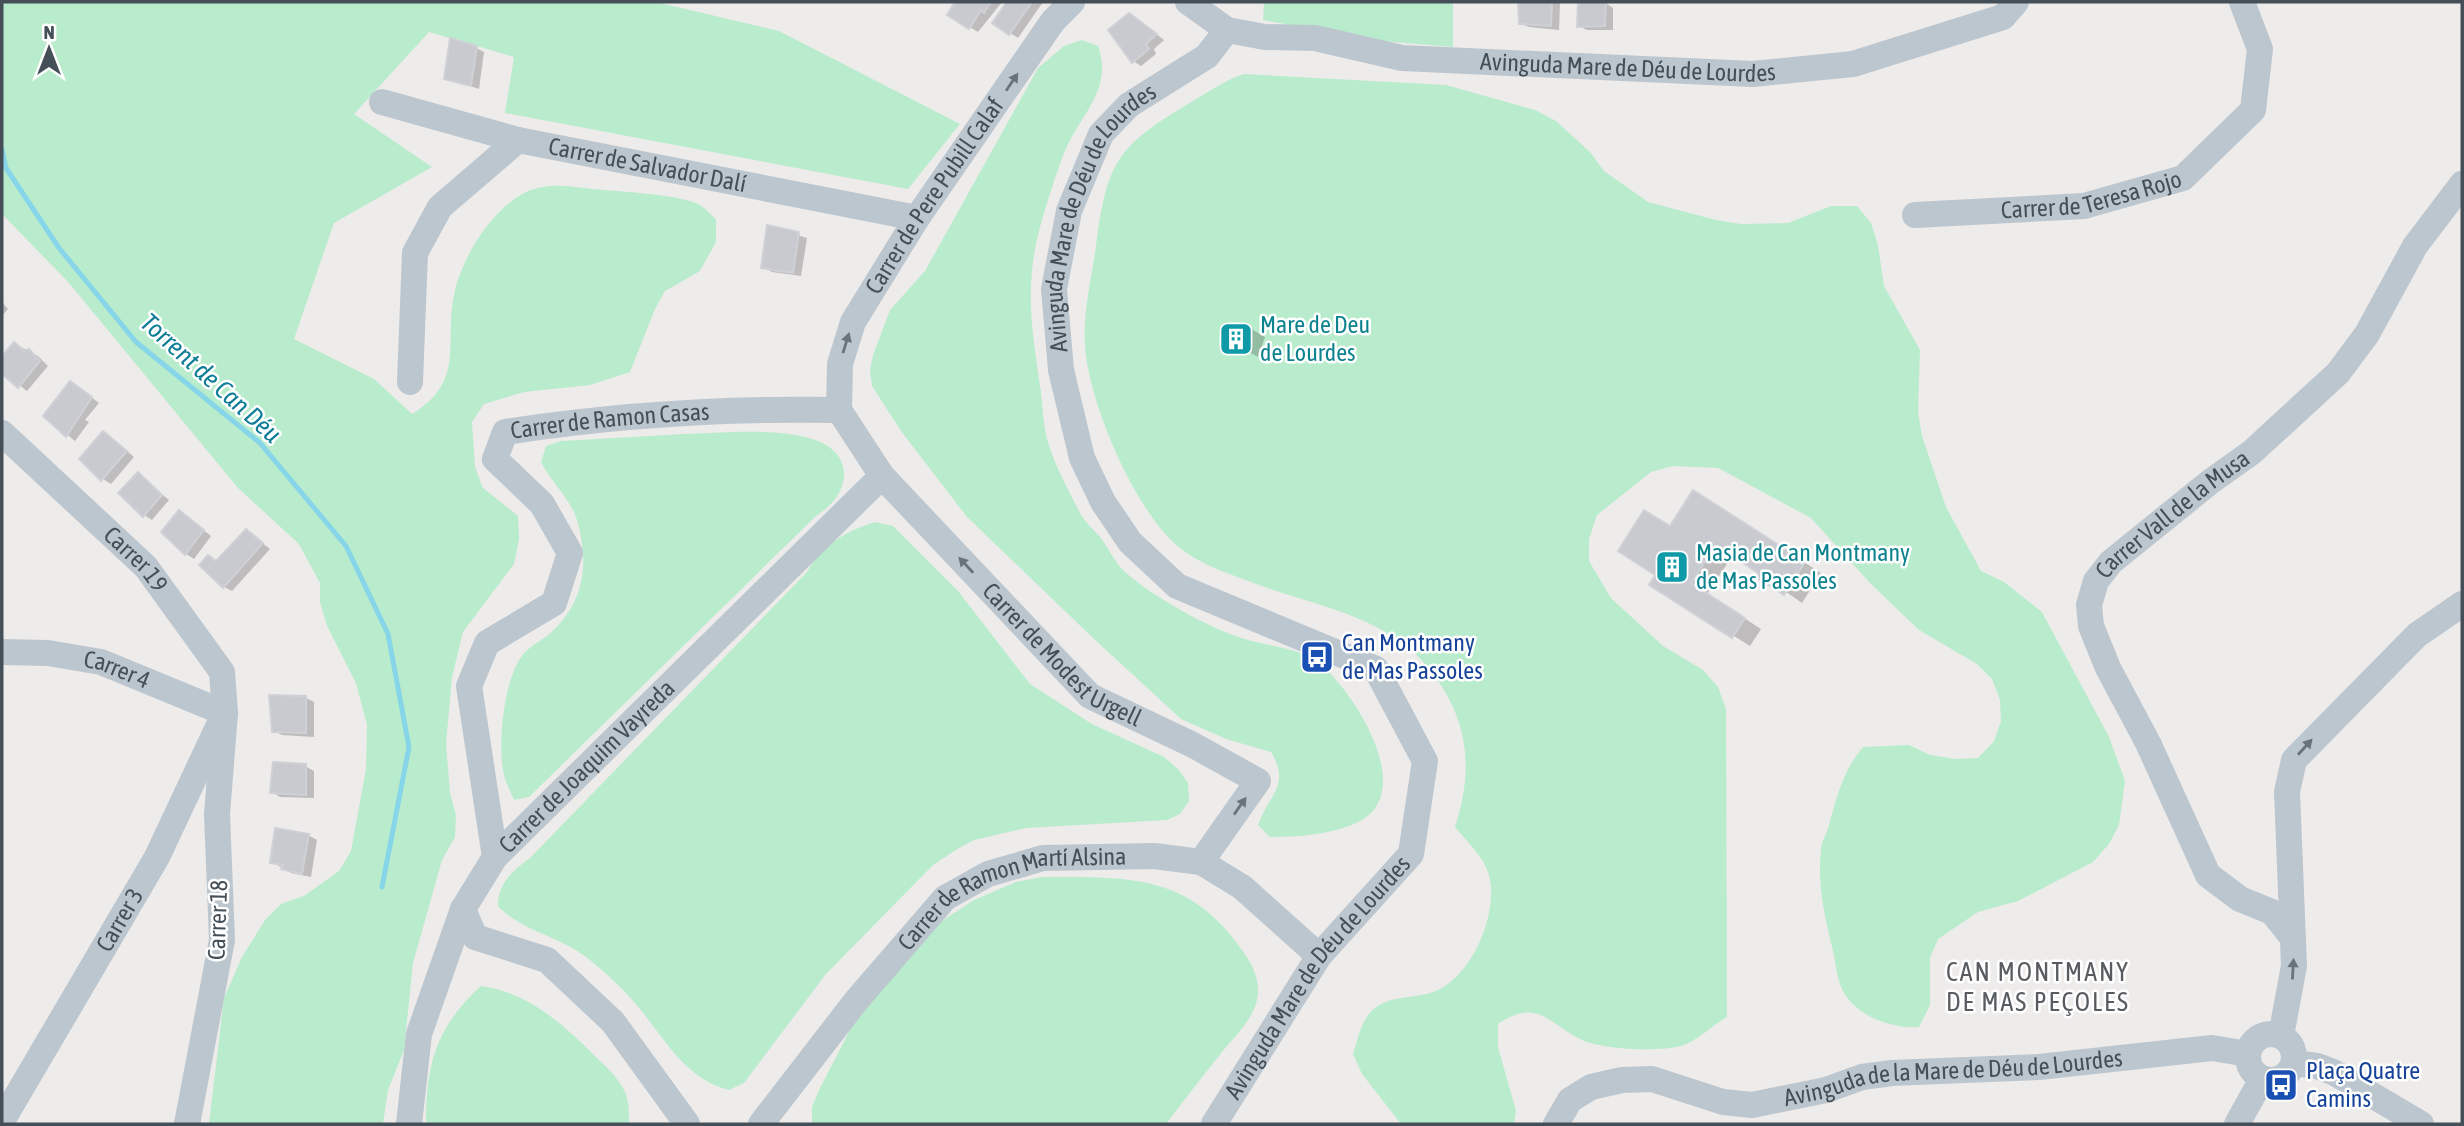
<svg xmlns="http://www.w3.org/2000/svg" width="2464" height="1126" viewBox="0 0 2464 1126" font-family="'Asap Condensed',sans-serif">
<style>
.green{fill:#b9eccc}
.shadow{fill:#0003}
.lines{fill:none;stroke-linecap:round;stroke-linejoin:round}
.stream{stroke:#87d5e8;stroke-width:5}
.building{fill:#c8cad0;stroke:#cfd1d7;stroke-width:2}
.minor{stroke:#bcc6ce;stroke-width:26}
.oneway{fill:#68737b}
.labels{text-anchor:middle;stroke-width:5;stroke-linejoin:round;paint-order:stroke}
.street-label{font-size:24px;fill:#444f58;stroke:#fff}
.culture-label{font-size:24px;fill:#0d838f;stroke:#fff;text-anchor:start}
.transit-label{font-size:24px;fill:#164399;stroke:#fff;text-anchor:start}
.water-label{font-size:26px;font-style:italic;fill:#107d98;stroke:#fff}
.neighbourhood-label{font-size:26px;letter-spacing:2px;fill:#585c60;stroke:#fff}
</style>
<rect width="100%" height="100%" fill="#eeebeb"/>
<path class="green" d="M 2,2 L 656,2 L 779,31 L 960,124 L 908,189 L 505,113 L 514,57 L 429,32 L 354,114 L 432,167 L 334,223 L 294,339 L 374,379 L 412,414 C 466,381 444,344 454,295 C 461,258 494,204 531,190 C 555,181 580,189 605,190 C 626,192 683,195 700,205 C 706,209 711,215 716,219 L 716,242 L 700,271 L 665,291 L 655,309 L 630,372 L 590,385 L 524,392 L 484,404 L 472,422 L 475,467 L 483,488 L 518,516 L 519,539 L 514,564 L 463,632 L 452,677 L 446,744 L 450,793 L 456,815 L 455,837 L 442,860 L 413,963 L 404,1050 L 388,1090 L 383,1124 L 209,1124 L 224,998 L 242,957 L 265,920 L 281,904 L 304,896 L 339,871 L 351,851 L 366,769 L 367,725 L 356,683 L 327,626 L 320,602 L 320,583 L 299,544 L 238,488 L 69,283 L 2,214 Z
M 1264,2 L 1453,2 L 1453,47 L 1370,40 L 1263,20 Z
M 1082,40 L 1098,46 C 1114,89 1079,116 1064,153 C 1054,180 1044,211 1037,239 C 1025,294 1033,338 1041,392 C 1043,409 1043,429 1049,445 C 1056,468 1069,491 1080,513 C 1085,522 1093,529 1100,537 C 1108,547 1113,559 1121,568 C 1145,593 1212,630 1245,639 C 1271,647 1298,647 1320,664 C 1351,689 1408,776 1371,813 C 1350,834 1298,837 1270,837 L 1258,825 C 1269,795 1291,784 1271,752 L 1226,739 L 1181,719 L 1092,637 L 967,517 L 901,431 L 872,386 L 870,370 L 873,355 L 890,310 L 925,271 L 1038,68 L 1064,46 Z
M 1244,74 L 1446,85 L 1535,110 L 1556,121 L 1590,152 L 1604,171 L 1648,202 L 1716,220 L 1741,224 L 1788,223 L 1831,206 L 1857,206 L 1871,223 L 1878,245 L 1884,286 L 1920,350 L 1918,412 L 1922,436 L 1946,507 L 1981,571 L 2004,582 L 2042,612 L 2109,737 L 2125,781 L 2119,825 L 2109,844 L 2093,862 L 2018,901 L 1978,912 L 1938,939 L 1930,958 L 1930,1005 L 1919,1027 C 1892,1029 1859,1017 1844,993 C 1837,981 1836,965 1833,951 C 1825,918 1817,885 1821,850 C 1821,842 1827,833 1829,825 C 1837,796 1843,771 1863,747 L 1909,745 L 1930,755 L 1955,759 L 1978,758 L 1994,741 L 2001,721 L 2000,700 L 1992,679 L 1977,664 L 1919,630 L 1870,583 L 1811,518 L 1718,468 L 1673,466 L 1651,472 L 1597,515 L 1589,539 L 1589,561 L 1611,598 L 1663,646 L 1703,670 L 1718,687 L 1726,709 L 1727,1017 C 1711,1026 1699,1040 1681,1046 C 1659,1052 1600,1050 1580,1039 C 1547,1022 1537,998 1498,1024 L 1498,1047 L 1516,1111 L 1514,1124 L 1401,1124 L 1362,1074 L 1353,1054 C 1357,1042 1360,1025 1369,1014 C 1385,994 1411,1000 1433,992 C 1470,979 1497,918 1490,880 C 1487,859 1468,843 1455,827 C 1474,769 1469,718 1429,669 C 1388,616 1315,606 1256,584 C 1230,574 1201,565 1180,548 C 1136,513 1093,411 1086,356 C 1081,318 1091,282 1096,246 C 1107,163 1116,147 1188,104 C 1207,93 1223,81 1244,74 Z
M 684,434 C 724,434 840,418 844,472 C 845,492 831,506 816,516 L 529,797 L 514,800 C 510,790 504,780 503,770 C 498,741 504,679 522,656 C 528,647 539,642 547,636 C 584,605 590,565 577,520 C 570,498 551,482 541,462 L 546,446 L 561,441 Z
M 875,522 L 893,526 L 958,591 L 1030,684 L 1092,724 L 1164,757 L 1178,769 L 1188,783 L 1189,801 L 1180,814 L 1167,820 L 1026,828 L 974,840 L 959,848 L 933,865 L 826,974 L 744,1083 L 729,1090 C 686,1079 666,1041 640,1009 C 625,990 605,972 586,957 C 559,936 521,931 498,906 C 498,883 512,871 530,858 L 807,572 C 822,545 846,531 875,522 Z
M 1042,877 C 1127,877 1189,873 1242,950 C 1254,966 1262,984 1256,1004 C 1249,1024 1234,1037 1222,1052 C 1203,1076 1184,1100 1166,1124 L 812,1124 L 812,1107 L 820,1088 L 882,968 L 934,926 L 974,900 L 1016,882 Z
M 481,986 C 527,992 562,1023 594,1055 C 605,1066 618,1077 625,1092 C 629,1101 629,1114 629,1124 L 426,1124 C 426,1064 436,1027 481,986 Z"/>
<path class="shadow" d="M 957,2 L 1002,2 L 978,32 L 950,15 Z
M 1009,2 L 1043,2 L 1018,38 L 995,23 Z
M 1520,2 L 1560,3 L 1559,30 L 1529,27 L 1520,23 Z
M 1579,2 L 1604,2 L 1613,8 L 1613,30 L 1587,30 L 1578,26 Z
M 1138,20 L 1164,40 L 1154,49 L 1156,54 L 1141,66 L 1133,61 Z
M 476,48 L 484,52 L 479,89 L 446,78 Z
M 769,227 L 807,238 L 801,276 L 772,272 L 763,267 Z
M 2,302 L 8,309 L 2,316 Z
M 1235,327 L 1248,327 L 1265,337 L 1258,357 L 1230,341 Z
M 15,344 L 38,356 L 48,366 L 27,391 L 2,372 L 2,358 Z
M 79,388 L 99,403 L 85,420 L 89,422 L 75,441 L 45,416 Z
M 112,438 L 134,457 L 111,484 L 103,479 Z
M 138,475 L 169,500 L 152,520 L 144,515 Z
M 1710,502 L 1821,573 L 1802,603 L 1733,555 L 1707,594 L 1761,629 L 1750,646 L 1651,584 L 1658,575 L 1671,528 Z
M 180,512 L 211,536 L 194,559 L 186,554 Z
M 247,531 L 270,549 L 232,591 L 224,587 L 218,562 Z
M 306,698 L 314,702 L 314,737 L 282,735 L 274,731 Z
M 305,766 L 314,771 L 314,798 L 280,797 L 272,792 Z
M 308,835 L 317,840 L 311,877 L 291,873 L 272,862 Z"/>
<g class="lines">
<path class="stream" d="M 2,149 L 6,168 L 59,248 L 136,342 L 260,443 L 346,546 L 388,634 L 409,747 L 382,887"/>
</g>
<path class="building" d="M 955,2 L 991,2 L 984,13 L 981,10 L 969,29 L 947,15 Z
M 1007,2 L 1032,2 L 1009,35 L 992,23 Z
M 1518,2 L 1552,2 L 1551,26 L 1519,24 Z
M 1578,2 L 1606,2 L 1605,26 L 1577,27 Z
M 1129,13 L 1157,34 L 1146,44 L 1149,49 L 1132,63 L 1108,30 Z
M 450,38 L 477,46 L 471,86 L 444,79 Z
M 767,225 L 799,232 L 793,273 L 761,268 Z
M 1242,323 L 1248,326 L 1240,349 L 1228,342 L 1228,336 L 1234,325 Z
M 14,342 L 24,351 L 29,349 L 40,361 L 18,388 L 2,374 L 2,356 Z
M 70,381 L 92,397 L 66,437 L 43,416 Z
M 103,431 L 127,451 L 101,481 L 79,459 Z
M 138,472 L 162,495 L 143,517 L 118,493 Z
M 1693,490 L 1805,562 L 1784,595 L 1756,577 L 1758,573 L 1716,545 L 1691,583 L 1745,618 L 1732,638 L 1649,585 L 1655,575 L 1618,551 L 1644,510 L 1670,526 Z
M 179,510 L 204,530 L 185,555 L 161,532 Z
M 246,529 L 263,543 L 223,588 L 199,565 L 208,555 L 216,561 Z
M 269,695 L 306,696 L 306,733 L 272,732 Z
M 273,762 L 306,764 L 306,795 L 270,793 Z
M 275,828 L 309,834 L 302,874 L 281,869 L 283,865 L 270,863 Z"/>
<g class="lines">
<g class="minor">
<path id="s1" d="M 1188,2 L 1227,30 L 1265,37 L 1315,38 L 1402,58 L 1753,74 L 1853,64 L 2003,17 L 2016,2"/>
<path id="s2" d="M 382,102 L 518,140 L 917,218"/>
<path id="s3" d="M 1915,215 L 2084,206 L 2183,178 L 2253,110 L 2260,49 L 2242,2"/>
<path d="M 410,382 L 415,253 L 440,207 L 518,140"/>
<path id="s4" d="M 839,410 L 882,476 L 1090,696 L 1193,745 L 1258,781 L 1201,862"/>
<path id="s5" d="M 839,410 L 840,364 L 853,322 L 917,218 L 1053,21 L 1072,2"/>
<path id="s6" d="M 2,433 L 146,567 L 222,672 L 225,713 L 217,814 L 222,940 L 187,1124"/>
<path id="s7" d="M 2,652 L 48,653 L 101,662 L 225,713"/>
<path id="s8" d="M 495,857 L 469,686 L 487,643 L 554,603 L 570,553 L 542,504 L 495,459 L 505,432 C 616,415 727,408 839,410"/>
<path d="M 463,909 L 475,937 L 547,960 L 613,1022 L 687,1124"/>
<path id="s9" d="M 2292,937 L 2272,912 L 2240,899 L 2208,875 L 2148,743 L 2108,668 L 2091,626 L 2089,605 L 2096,581 L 2111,562 L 2210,482 L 2252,452 L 2338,373 L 2367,334 L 2415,246 L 2462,184"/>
<circle cx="2271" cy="1057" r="23"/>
<path d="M 2281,1036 L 2294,966 L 2287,792 L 2294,760 L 2417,635 L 2462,604"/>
<path d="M 2294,1063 L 2317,1066 L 2333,1072 L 2421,1124"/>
<path id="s10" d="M 2,1121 L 157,857 L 218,727"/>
<path id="s11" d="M 409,1124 L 419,1034 L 463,909 L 495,857 L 882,476"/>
<path id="s12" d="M 761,1124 L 856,1001 L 945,898 L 988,874 L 1043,858 L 1154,856 L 1201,862 L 1242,887 L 1319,956"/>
<path id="s13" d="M 1214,1124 L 1319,956 L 1411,854 L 1425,761 L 1376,669 L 1177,586 L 1130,542 L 1103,502 L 1082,458 L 1061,370 L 1054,289 L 1069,211 L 1101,134 L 1129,105 L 1207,56 L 1227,30"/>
<path id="s14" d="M 1556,1124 L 1570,1100 L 1591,1087 L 1622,1080 L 1652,1079 L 1723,1102 L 1752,1105 L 1826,1090 L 1862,1077 L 1892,1073 L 2039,1067 L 2212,1048 L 2248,1054"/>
<path d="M 2237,1124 L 2262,1079"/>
</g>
</g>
<defs><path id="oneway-solid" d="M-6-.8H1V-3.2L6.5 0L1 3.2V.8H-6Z" transform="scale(1.75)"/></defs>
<g class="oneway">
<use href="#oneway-solid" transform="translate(1012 82) rotate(-56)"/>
<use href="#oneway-solid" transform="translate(846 343) rotate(-73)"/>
<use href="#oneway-solid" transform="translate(966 565) rotate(-133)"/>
<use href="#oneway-solid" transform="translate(2305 747) rotate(-48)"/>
<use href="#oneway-solid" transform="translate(1240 806) rotate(-55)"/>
<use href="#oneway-solid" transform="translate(2293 969) rotate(-87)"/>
</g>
<defs>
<symbol id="building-square" viewBox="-11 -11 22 22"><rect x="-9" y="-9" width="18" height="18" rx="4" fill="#0f9aa8" stroke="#fff"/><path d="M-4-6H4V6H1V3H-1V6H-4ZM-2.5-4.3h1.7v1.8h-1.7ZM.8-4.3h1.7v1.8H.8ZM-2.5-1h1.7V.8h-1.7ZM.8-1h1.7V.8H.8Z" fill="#fff"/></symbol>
<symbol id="bus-square" viewBox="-11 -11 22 22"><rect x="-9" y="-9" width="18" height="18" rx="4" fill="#1a4fb4" stroke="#fff"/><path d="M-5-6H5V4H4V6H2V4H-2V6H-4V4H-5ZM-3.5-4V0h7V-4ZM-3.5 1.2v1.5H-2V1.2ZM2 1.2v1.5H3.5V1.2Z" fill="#fff"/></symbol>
</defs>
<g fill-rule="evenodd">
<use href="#building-square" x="1217" y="320" width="38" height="38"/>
<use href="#building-square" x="1653" y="548" width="38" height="38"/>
<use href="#bus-square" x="1298" y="638" width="38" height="38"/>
<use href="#bus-square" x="2262" y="1066" width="38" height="38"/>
</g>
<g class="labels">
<g class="street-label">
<text dy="8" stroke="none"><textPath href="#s1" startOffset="452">Avinguda Mare de Déu de Lourdes</textPath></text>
<text dy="8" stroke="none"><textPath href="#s2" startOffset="273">Carrer de Salvador Dalí</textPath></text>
<text dy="8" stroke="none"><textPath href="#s3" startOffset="178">Carrer de Teresa Rojo</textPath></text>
<text dy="8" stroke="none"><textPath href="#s5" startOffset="240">Carrer de Pere Pubill Calaf</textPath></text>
<text dy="8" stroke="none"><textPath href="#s13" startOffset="1167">Avinguda Mare de Déu de Lourdes</textPath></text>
<text dy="8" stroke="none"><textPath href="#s8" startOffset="606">Carrer de Ramon Casas</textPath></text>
<text dy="8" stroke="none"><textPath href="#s9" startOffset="530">Carrer Vall de la Musa</textPath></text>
<text dy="8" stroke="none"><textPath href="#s6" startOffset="184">Carrer 19</textPath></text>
<text dy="8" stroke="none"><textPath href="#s4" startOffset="334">Carrer de Modest Urgell</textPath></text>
<text dy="8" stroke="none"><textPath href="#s7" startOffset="117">Carrer 4</textPath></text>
<text dy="8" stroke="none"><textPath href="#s11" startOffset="413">Carrer de Joaquim Vayreda</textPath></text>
<text dy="8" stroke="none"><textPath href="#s12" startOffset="354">Carrer de Ramon Martí Alsina</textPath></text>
<text dy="8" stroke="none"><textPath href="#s10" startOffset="233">Carrer 3</textPath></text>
<text transform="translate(218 920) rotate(-88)" y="8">Carrer 18</text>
<text dy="8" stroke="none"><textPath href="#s13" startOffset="180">Avinguda Mare de Déu de Lourdes</textPath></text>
<text dy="8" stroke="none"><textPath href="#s14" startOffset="422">Avinguda de la Mare de Déu de Lourdes</textPath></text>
</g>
<g class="culture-label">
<text x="1260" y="333">Mare de Deu<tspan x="1260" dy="28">de Lourdes</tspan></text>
<text x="1696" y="561">Masia de Can Montmany<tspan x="1696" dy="28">de Mas Passoles</tspan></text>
</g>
<g class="transit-label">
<text x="1342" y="651">Can Montmany<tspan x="1342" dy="28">de Mas Passoles</tspan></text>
<text x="2306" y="1079">Plaça Quatre<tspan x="2306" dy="28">Camins</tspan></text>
</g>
<g class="water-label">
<text transform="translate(211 378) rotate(42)" y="9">Torrent de Can Déu</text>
</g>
<g class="neighbourhood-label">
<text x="2038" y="981">CAN MONTMANY<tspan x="2038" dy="30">DE MAS PEÇOLES</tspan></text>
</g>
</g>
<rect width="2464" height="1126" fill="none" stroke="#444f58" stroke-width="7"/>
<g transform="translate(49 49)" stroke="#ffffff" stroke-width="5" paint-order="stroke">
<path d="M0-5L12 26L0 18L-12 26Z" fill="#444f58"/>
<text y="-10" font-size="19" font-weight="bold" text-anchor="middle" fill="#444f58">N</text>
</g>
</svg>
